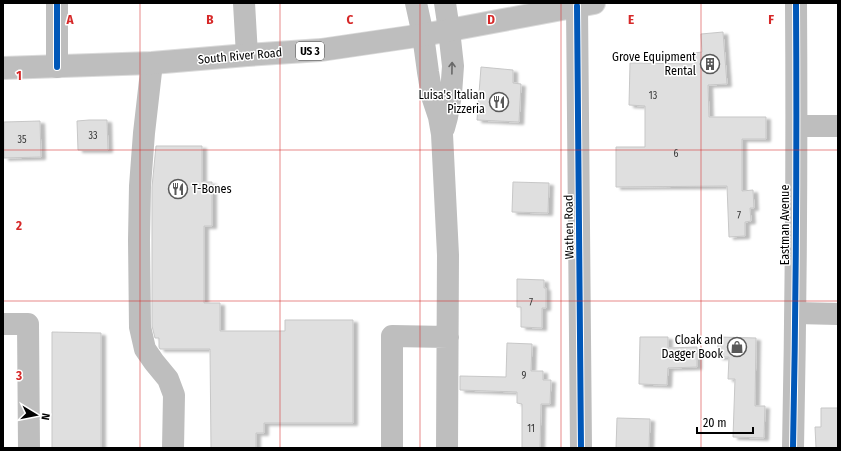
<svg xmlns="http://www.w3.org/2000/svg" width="841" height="451" viewBox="0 0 841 451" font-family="'Fira Sans Condensed',sans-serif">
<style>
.building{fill:#dfdfdf;stroke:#c7c7c7;filter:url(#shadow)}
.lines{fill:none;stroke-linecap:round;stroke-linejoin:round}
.major-casing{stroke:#dbdbdb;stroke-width:24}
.minor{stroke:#bebebe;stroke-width:22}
.major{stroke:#bebebe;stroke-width:22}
.cycleway-casing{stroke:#fff;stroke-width:8}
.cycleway{stroke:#0057b8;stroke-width:6}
.oneway{stroke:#686868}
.grid{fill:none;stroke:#d62828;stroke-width:1;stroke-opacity:0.55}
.labels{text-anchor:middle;stroke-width:3;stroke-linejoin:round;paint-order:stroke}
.number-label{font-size:10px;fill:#383838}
.shield{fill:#fff;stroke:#4c4c4c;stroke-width:1}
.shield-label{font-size:11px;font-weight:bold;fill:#000}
.street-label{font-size:12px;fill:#000;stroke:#fff}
.poi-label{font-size:12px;fill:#000;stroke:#fff;text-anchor:end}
.grid-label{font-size:13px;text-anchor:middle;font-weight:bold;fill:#d62828;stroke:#fff;stroke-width:3;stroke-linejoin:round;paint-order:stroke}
</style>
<defs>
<filter id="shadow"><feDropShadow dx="4.5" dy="2.5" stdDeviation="1" flood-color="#0004"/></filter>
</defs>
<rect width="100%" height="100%" fill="#fff"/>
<path class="building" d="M 723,32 L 727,84 L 708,85 L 709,117 L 766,117 L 766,139 L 742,139 L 742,191 L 753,190 L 754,208 L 750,208 L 751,221 L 745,222 L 745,236 L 729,237 L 727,186 L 616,187 L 616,147 L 645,147 L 645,106 L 629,105 L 630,63 L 695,64 L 694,53 L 702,52 L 701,34 Z
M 481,67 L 513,70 L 513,83 L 521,84 L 519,122 L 477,120 Z
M 89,120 L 107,120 L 108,150 L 78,150 L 77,121 Z
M 40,121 L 41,157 L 4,158 L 4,122 Z
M 156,146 L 202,146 L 202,182 L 212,182 L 212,226 L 204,226 L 204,303 L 220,303 L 220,331 L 285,331 L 285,320 L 353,320 L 353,423 L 264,423 L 264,433 L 256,433 L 256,448 L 211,448 L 210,349 L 160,349 L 159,347 L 159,338 L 155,338 L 152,326 L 152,187 Z
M 513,182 L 549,183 L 548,213 L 512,212 Z
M 517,279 L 544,280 L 544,288 L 546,288 L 546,308 L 542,308 L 542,328 L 521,327 L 521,307 L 517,307 Z
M 52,332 L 101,333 L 101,448 L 52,448 Z
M 640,337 L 668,337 L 668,348 L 697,347 L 697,367 L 668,368 L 667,385 L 639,384 Z
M 718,337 L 756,338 L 755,406 L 765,406 L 764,438 L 733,437 L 735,379 L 728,379 L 729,357 L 718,357 Z
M 507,343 L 532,344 L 531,371 L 543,371 L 543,380 L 551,380 L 550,404 L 541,404 L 540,448 L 522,448 L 522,404 L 517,403 L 517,392 L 460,390 L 460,376 L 506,377 Z
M 821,408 L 838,408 L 838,448 L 816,448 L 815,427 L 821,427 Z
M 617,418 L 650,419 L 649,448 L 616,448 Z"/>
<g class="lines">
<defs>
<path id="major" d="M 3,68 L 152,63 L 247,55 L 321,50 L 423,35 L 594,3"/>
</defs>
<use href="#major" class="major-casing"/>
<path class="minor" d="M 244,3 L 247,55
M 416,3 L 423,35 L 428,72 L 432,96 L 439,117 L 442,134 L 448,255 L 447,448
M 577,6 L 581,448
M 152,63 L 144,133 L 140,186 L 139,240 L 140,327 L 145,349 L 154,362 L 168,379 L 174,395 L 173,448
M 57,67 L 57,3
M 797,126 L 838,126
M 444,128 L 447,117 L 451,94 L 453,66 L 449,30 L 445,3
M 796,313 L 838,314
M 3,324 L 28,324 L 29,448
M 392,448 L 392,336 L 448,337
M 793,448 C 796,300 797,151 796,3"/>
<use href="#major" class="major"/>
<defs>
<path id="cycleway" d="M 577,6 L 581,448
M 57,67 L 57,3
M 793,448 C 796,300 797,151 796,3"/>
</defs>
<use href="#cycleway" class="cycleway-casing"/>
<use href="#cycleway" class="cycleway"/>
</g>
<defs><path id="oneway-shaft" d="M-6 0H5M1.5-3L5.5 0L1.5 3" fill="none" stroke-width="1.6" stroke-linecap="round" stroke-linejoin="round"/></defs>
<use class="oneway" href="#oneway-shaft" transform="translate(452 68) rotate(-89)"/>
<path class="grid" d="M 140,3 L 140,448M 280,3 L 280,448M 420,3 L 420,448M 561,3 L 561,448M 701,3 L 701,448M 3,150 L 838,150M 3,301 L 838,301"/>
<defs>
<symbol id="building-ring" viewBox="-11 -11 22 22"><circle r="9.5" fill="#fff" stroke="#595959" stroke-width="1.5"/><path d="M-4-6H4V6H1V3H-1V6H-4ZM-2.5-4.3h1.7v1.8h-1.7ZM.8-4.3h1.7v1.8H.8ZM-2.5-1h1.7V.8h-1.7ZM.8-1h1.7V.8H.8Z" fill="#595959"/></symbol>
<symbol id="restaurant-ring" viewBox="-11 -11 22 22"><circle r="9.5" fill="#fff" stroke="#595959" stroke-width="1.5"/><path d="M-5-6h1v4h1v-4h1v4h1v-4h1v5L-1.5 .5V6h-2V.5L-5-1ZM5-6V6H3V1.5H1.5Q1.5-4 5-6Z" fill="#595959"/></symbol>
<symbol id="shop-ring" viewBox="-11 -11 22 22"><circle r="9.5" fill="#fff" stroke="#595959" stroke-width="1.5"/><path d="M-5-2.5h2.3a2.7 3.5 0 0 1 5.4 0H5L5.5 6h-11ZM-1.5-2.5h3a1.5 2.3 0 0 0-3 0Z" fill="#595959"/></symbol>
</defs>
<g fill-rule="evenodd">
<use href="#building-ring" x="699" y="53" width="22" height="22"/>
<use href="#restaurant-ring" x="488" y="91" width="22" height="22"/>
<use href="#restaurant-ring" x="167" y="178" width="22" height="22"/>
<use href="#shop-ring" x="726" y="336" width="22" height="22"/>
</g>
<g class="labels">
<g class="number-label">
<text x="653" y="99">13</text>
<text x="93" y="139">33</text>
<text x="22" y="143">35</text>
<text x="676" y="157">6</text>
<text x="739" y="219">7</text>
<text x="531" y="306">7</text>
<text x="524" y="379">9</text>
<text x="531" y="432">11</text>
</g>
<rect class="shield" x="296" y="42" width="28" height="18" rx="3"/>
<g class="shield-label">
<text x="310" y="55">US 3</text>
</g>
<g class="street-label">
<text transform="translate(240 56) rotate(-5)" y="4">South River Road</text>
<text transform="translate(785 225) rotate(-90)" y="4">Eastman Avenue</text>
<text transform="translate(569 227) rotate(-91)" y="4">Wathen Road</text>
</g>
<g class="poi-label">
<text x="696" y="61">Grove Equipment<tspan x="696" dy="14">Rental</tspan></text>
<text x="485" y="99">Luisa's Italian<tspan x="485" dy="14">Pizzeria</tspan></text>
<text x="192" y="193" text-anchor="start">T-Bones</text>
<text x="723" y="344">Cloak and<tspan x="723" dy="14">Dagger Book</tspan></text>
</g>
</g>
<g class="grid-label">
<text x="70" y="24">A</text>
<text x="210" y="24">B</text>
<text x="350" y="24">C</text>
<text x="491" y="24">D</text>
<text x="631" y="24">E</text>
<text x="771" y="24">F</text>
<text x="19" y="80">1</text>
<text x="19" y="230">2</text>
<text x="19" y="380">3</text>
</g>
<rect width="841" height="451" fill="none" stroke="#000000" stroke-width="8"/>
<g transform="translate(36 415) rotate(100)" stroke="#ffffff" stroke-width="3" paint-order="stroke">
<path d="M0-3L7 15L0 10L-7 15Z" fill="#000000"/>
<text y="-6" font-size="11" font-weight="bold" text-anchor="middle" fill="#000000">N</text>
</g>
<path d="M697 427v6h56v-6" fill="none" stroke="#000000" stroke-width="2"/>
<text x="703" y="427" font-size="12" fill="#000000" stroke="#ffffff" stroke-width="3" paint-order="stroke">20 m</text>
</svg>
